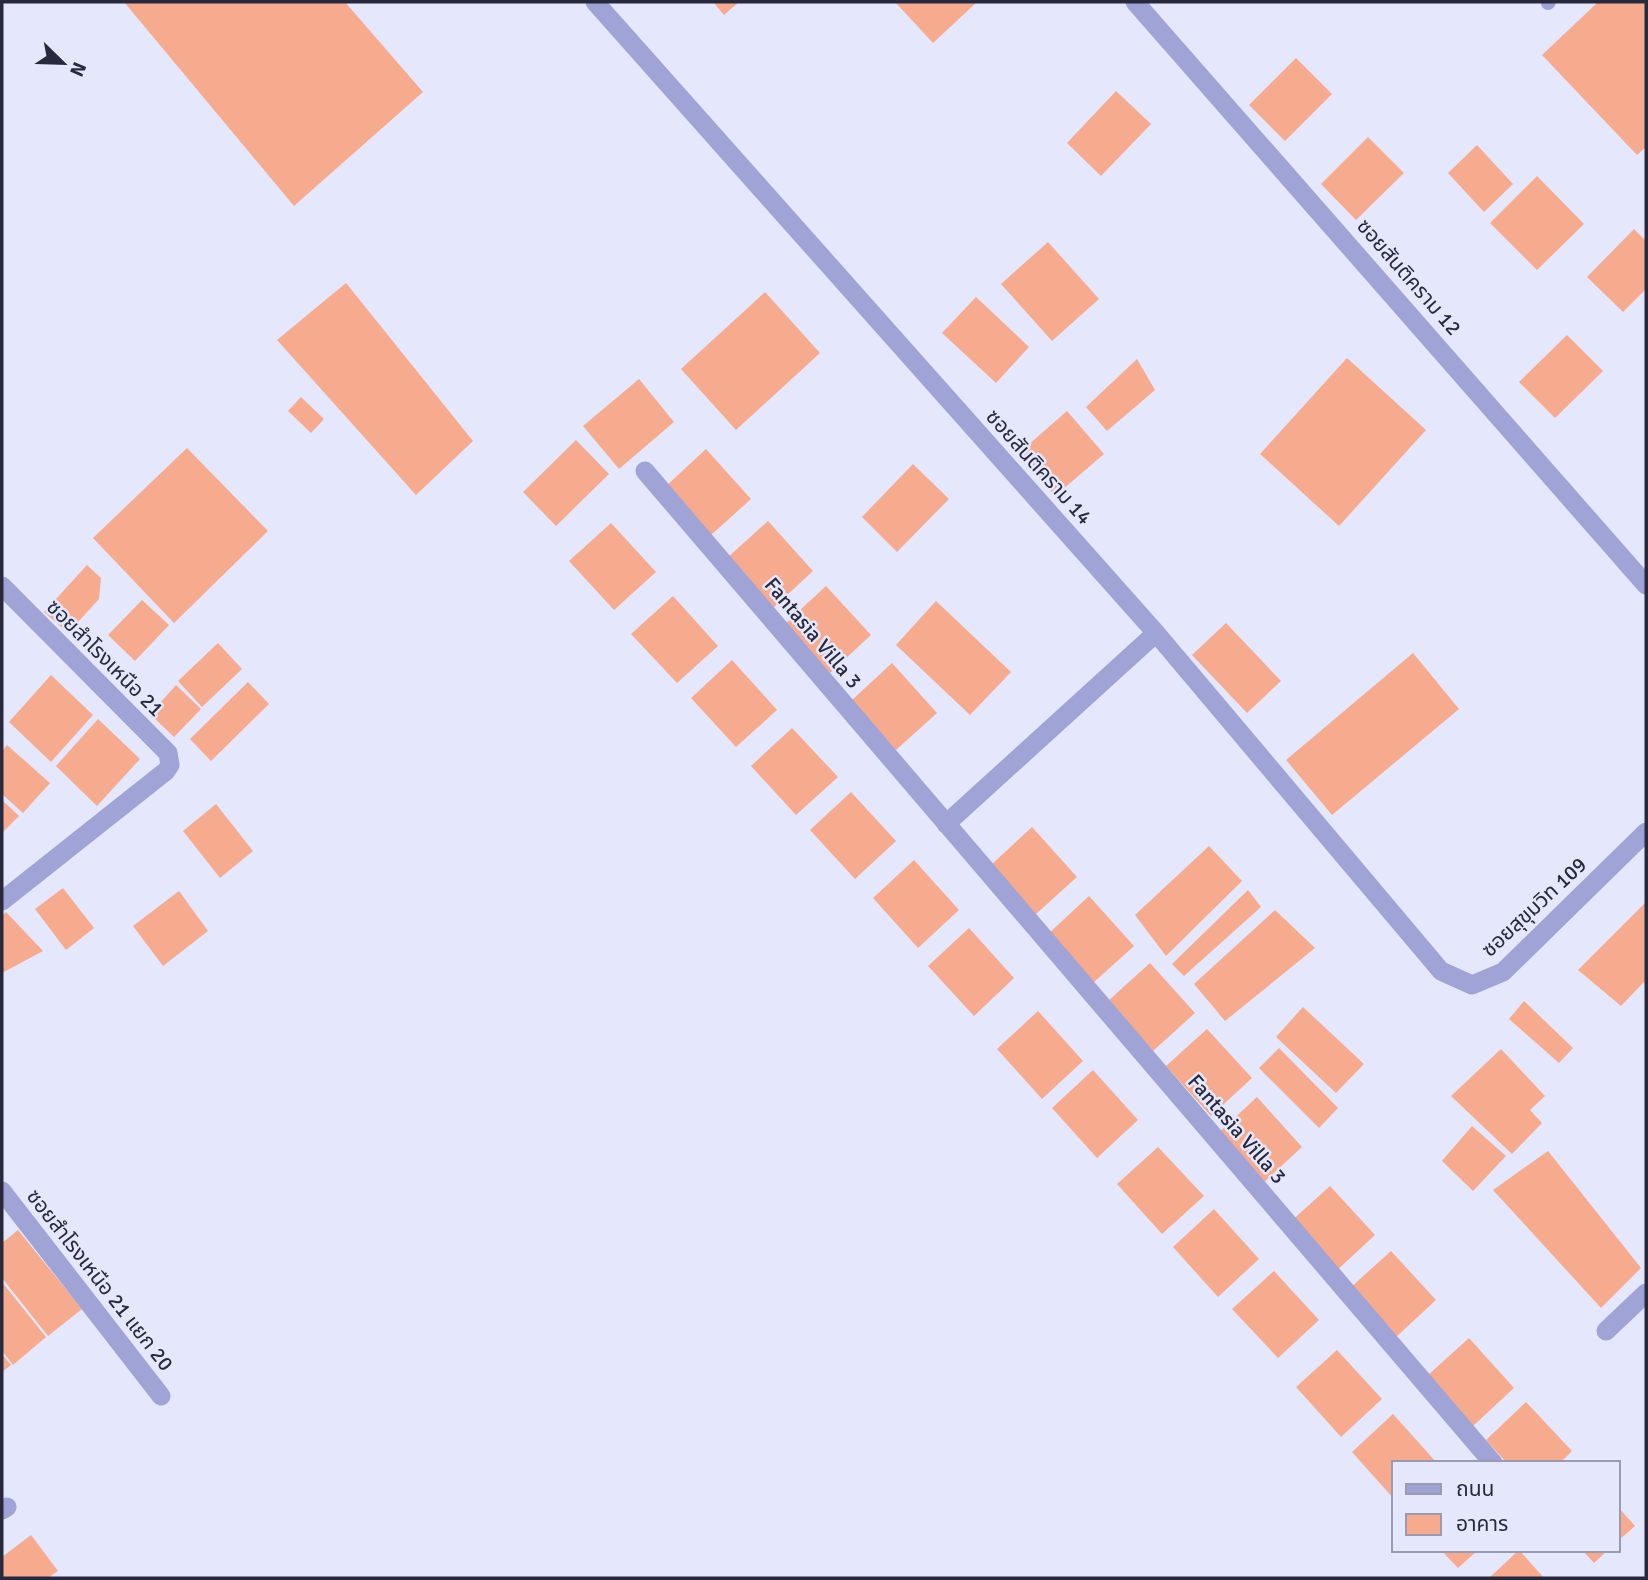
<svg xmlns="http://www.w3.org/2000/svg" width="1648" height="1580" viewBox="0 0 1648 1580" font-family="Signika,'Noto Sans Thai',sans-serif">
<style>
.building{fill:#f6ab8e}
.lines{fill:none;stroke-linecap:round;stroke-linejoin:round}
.service{stroke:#a0a3d6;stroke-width:14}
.minor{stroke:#a0a3d6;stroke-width:19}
.labels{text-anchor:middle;stroke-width:5;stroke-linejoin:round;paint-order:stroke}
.street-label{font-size:21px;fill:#28293d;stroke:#e5e7fc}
</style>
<rect width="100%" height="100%" fill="#e5e7fc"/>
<path class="building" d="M 124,2 L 345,2 L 423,92 L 294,206 Z
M 713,2 L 739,2 L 724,15 Z
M 895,2 L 977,2 L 933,43 Z
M 1598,2 L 1646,2 L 1646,147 L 1637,155 L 1542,55 Z
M 1296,58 L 1332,94 L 1285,141 L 1249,105 Z
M 1116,91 L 1151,124 L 1101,176 L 1067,143 Z
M 1368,137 L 1404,173 L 1356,220 L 1321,184 Z
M 1477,145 L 1513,184 L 1484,212 L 1448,173 Z
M 1537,176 L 1584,224 L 1537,270 L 1490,223 Z
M 1634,229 L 1646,241 L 1646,289 L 1623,312 L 1587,277 Z
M 1048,242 L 1099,299 L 1052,341 L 1001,284 Z
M 346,283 L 473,441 L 416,495 L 277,340 Z
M 765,292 L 820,353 L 736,430 L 681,369 Z
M 976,297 L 1029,347 L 996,383 L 942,333 Z
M 1567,335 L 1603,371 L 1555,418 L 1519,382 Z
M 1347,358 L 1426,430 L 1339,526 L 1260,454 Z
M 1137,359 L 1155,390 L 1107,431 L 1086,407 Z
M 639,379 L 674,422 L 619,469 L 583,426 Z
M 301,397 L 324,419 L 311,433 L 288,411 Z
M 1067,411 L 1104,454 L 1055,496 L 1019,453 Z
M 576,440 L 609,474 L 556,526 L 523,492 Z
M 187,448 L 268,531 L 174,623 L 93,538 Z
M 706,449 L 751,499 L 710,536 L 665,487 Z
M 913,464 L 949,499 L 897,552 L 862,517 Z
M 768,521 L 813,571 L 772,609 L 726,559 Z
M 611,523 L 656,572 L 614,610 L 569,561 Z
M 87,565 L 101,578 L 99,599 L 68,633 L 44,612 Z
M 826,586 L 871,635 L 830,673 L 785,624 Z
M 673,596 L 718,646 L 677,683 L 631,634 Z
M 142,600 L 169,625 L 135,661 L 108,635 Z
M 936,601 L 1011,672 L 970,715 L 896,645 Z
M 1226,623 L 1281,681 L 1247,713 L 1192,655 Z
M 218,643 L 242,669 L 202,707 L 178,681 Z
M 1413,653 L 1459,709 L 1332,815 L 1286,760 Z
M 732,660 L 777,710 L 736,747 L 691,698 Z
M 892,663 L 937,713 L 896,750 L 851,701 Z
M 51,675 L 93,715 L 51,762 L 9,722 Z
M 248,682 L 269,704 L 211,761 L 190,739 Z
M 176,685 L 201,709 L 174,737 L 150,714 Z
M 98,719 L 140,759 L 97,806 L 56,766 Z
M 792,728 L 838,777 L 796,815 L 751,766 Z
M 7,745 L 50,783 L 23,813 L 2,794 L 2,751 Z
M 851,792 L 896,841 L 855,879 L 810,830 Z
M 2,800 L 19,816 L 2,833 Z
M 216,804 L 253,851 L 220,878 L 183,831 Z
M 1032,827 L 1077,877 L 1036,914 L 991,865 Z
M 1209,846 L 1242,881 L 1166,956 L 1135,915 Z
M 914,860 L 959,910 L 918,948 L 873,898 Z
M 63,888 L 94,928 L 66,950 L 35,909 Z
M 1248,890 L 1261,907 L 1184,976 L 1172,964 Z
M 179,891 L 208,931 L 163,966 L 133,926 Z
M 1089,896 L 1134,946 L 1093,983 L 1048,934 Z
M 1646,902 L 1646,980 L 1621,1006 L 1578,970 Z
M 1275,910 L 1315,948 L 1225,1021 L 1194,984 Z
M 6,912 L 43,951 L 2,973 L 2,916 Z
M 969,928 L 1014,978 L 974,1016 L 928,966 Z
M 1150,963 L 1195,1013 L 1153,1051 L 1108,1001 Z
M 1524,1001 L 1573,1048 L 1559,1063 L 1509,1019 Z
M 1303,1007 L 1364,1064 L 1336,1093 L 1276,1037 Z
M 1038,1011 L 1083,1061 L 1042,1099 L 997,1049 Z
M 1207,1029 L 1252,1078 L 1211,1116 L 1166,1066 Z
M 1279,1048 L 1338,1108 L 1319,1128 L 1259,1068 Z
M 1501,1049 L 1545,1096 L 1530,1110 L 1542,1123 L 1512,1154 L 1451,1096 Z
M 1093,1070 L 1138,1120 L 1097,1158 L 1052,1108 Z
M 1257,1097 L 1302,1147 L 1262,1184 L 1216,1135 Z
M 1472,1126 L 1506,1156 L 1473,1191 L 1442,1161 Z
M 1158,1147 L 1204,1196 L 1162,1234 L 1117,1184 Z
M 1548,1151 L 1641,1268 L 1601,1308 L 1493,1190 Z
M 1330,1186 L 1375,1235 L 1334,1273 L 1289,1223 Z
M 1214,1209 L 1259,1259 L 1218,1297 L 1173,1247 Z
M 18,1230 L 82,1309 L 48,1336 L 2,1278 L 2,1243 Z
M 1391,1251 L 1436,1300 L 1395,1338 L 1350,1288 Z
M 1274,1271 L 1319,1320 L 1278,1358 L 1232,1309 Z
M 2,1282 L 46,1337 L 13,1365 L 2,1351 Z
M 1469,1338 L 1514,1388 L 1473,1426 L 1427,1376 Z
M 1337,1350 L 1382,1399 L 1341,1437 L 1296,1387 Z
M 2,1354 L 11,1365 L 2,1372 Z
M 1526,1402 L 1572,1451 L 1560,1463 L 1507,1463 L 1486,1440 Z
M 1393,1414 L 1437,1463 L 1394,1463 L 1394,1499 L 1352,1452 Z
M 1618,1507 L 1635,1526 L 1618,1541 Z
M 31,1535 L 58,1571 L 48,1578 L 2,1578 L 2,1557 Z
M 1441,1550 L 1478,1550 L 1458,1568 Z
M 1519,1550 L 1544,1578 L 1489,1578 Z
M 1582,1550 L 1608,1550 L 1594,1563 Z"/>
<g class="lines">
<path class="service" d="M 1548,3 L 1549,2"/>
<path class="minor" d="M 595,2 L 1156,633 L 1441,971 L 1472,985 L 1503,972 L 1646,832
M 1135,2 L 1646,585
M 645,471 L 1493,1463
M 2,586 L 168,753 L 170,765 L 166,771 L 2,901
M 946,824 L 1156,633
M 2,1191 L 161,1396
M 1606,1331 L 1646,1293
M 2,1510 L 7,1507"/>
</g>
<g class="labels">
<g class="street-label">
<text transform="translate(1409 277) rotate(49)" y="7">ซอยสันติคราม 12</text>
<text transform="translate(1039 467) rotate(48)" y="7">ซอยสันติคราม 14</text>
<text transform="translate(813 633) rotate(50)" y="7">Fantasia Villa 3</text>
<text transform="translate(105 658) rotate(45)" y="7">ซอยสำโรงเหนือ 21</text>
<text transform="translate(1534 907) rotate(-43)" y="7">ซอยสุขุมวิท 109</text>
<text transform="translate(1237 1129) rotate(49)" y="7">Fantasia Villa 3</text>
<text transform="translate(100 1280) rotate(52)" y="7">ซอยสำโรงเหนือ 21 แยก 20</text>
</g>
</g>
<rect width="1648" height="1580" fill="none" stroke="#28293d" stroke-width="7"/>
<rect x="1392" y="1461" width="228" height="91" fill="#e5e7fc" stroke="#999bb0" stroke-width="2"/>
<rect x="1406" y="1484" width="35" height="10" fill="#a0a3d6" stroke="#999bb0" stroke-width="2"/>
<text x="1456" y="1496" font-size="21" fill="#28293d">ถนน</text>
<rect x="1406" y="1514" width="35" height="21" fill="#f6ab8e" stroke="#999bb0" stroke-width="2"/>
<text x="1456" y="1531" font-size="21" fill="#28293d">อาคาร</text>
<g transform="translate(63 63) rotate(113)" stroke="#e5e7fc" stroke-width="5" paint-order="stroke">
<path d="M0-5L12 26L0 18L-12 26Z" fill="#28293d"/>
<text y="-10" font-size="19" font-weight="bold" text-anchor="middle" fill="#28293d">N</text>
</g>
</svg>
